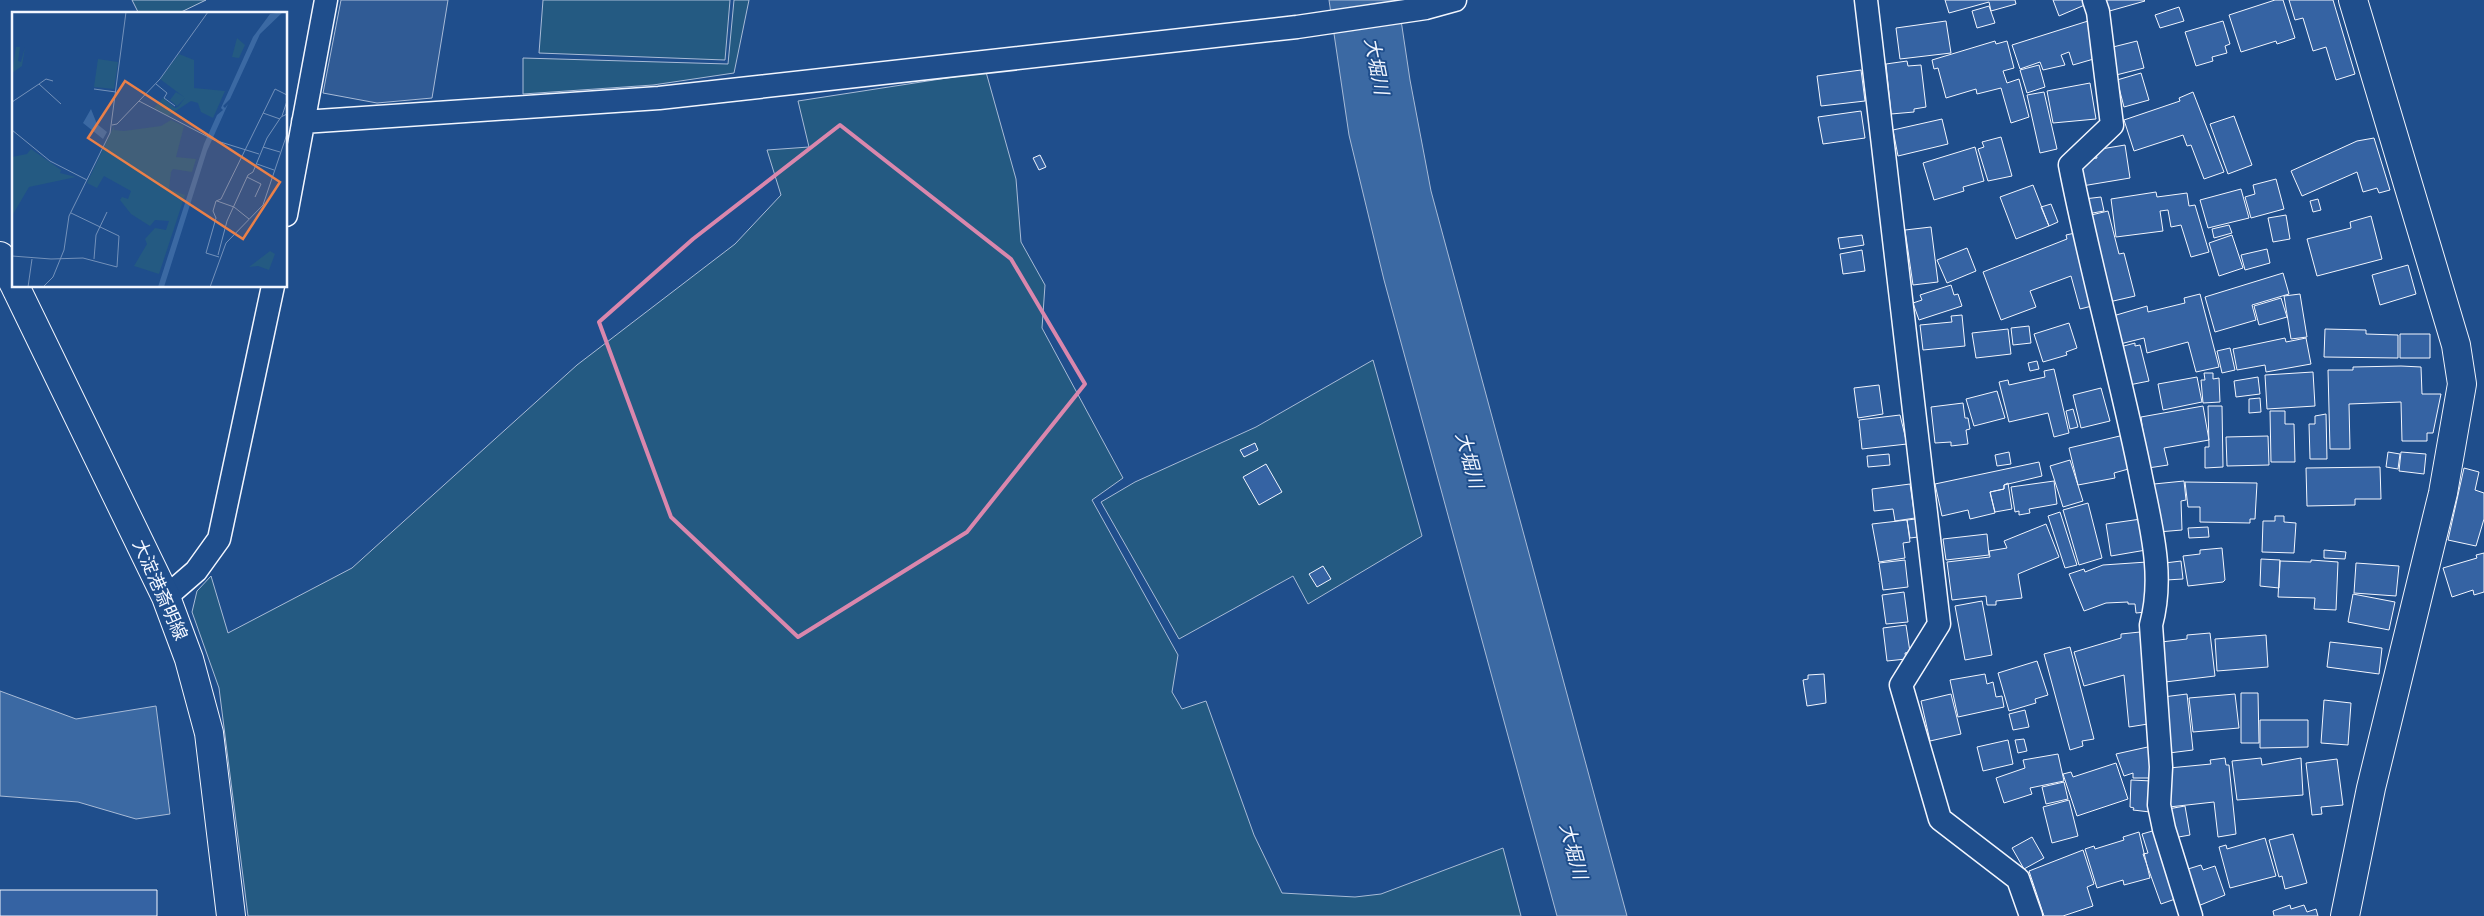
<svg xmlns="http://www.w3.org/2000/svg" width="2484" height="916" viewBox="0 0 2484 916" font-family="Cabin,'Noto Sans JP',sans-serif">
<style>
.green{fill:#245a82;stroke:#a8bbd7}
.parking{fill:#305b95;stroke:#a8bbd7}
.water{fill:#3b69a3;stroke:#a8bbd7}
.building{fill:#3563a3;stroke:#f2f6ff}
.lines{fill:none;stroke-linecap:round;stroke-linejoin:round}
.minor-casing{stroke:#f2f6ff;stroke-width:25}
.tertiary-casing{stroke:#f2f6ff;stroke-width:30}
.secondary-casing{stroke:#f2f6ff;stroke-width:30}
.minor{stroke:#1f4e8c;stroke-width:22}
.tertiary{stroke:#1f4e8c;stroke-width:28}
.secondary{stroke:#1f4e8c;stroke-width:28}
.marked{fill:none;stroke:#da87ad;stroke-width:4;stroke-linejoin:round}
.labels{text-anchor:middle;stroke-width:4;stroke-linejoin:round;paint-order:stroke}
.street-label{font-size:18px;fill:#f2f6ff;stroke:#1f4e8c}
.water-label{font-size:19px;font-style:italic;fill:#f2f6ff;stroke:#1f4e8c}
.inset-road{fill:none;stroke:#7391ba;stroke-width:1}
.view{fill:#ea8049;fill-opacity:0.15;stroke:#ea8049;stroke-width:2.5}
.inset-edge{fill:none;stroke:#f2f6ff;stroke-width:2.5}
</style>
<rect width="100%" height="100%" fill="#1f4e8c"/>
<path class="green" d="M 132,0 L 206,0 L 177,14 L 139,14 Z
M 543,0 L 730,0 L 725,60 L 539,53 Z
M 734,0 L 749,0 L 734,73 L 653,85 L 523,94 L 523,58 L 728,64 Z
M 986,72 L 1016,179 L 1021,242 L 1045,285 L 1042,328 L 1123,478 L 1092,500 L 1178,655 L 1172,692 L 1182,709 L 1206,701 L 1254,835 L 1282,893 L 1355,897 L 1381,894 L 1503,848 L 1521,916 L 248,916 L 219,688 L 192,612 L 197,591 L 211,576 L 228,633 L 352,568 L 577,365 L 735,244 L 781,195 L 767,150 L 809,147 L 798,101 Z
M 1373,360 L 1422,536 L 1308,604 L 1293,576 L 1179,639 L 1101,502 L 1135,482 L 1256,427 Z"/>
<path class="parking" d="M 341,0 L 448,0 L 432,98 L 377,103 L 323,93 Z"/>
<path class="water" d="M 1329,0 L 1398,0 L 1410,80 L 1431,191 L 1627,916 L 1557,916 L 1384,280 L 1349,135 Z
M 0,691 L 76,719 L 156,706 L 170,814 L 136,819 L 78,802 L 0,796 Z"/>
<path class="building" d="M 1945,0 L 2015,0 L 2016,4 L 1991,11 L 1989,2 L 1949,13 Z
M 2053,0 L 2085,0 L 2087,4 L 2059,16 Z
M 2102,0 L 2144,0 L 2145,1 L 2106,12 Z
M 2275,0 L 2283,0 L 2295,38 L 2277,44 L 2276,41 L 2241,52 L 2229,15 Z
M 2289,0 L 2333,0 L 2355,74 L 2336,80 L 2326,47 L 2313,51 L 2303,18 L 2295,20 Z
M 1989,6 L 1995,23 L 1977,28 L 1972,11 Z
M 2179,7 L 2184,21 L 2160,28 L 2155,15 Z
M 1946,21 L 1951,53 L 1900,59 L 1896,28 Z
M 2088,21 L 2097,58 L 2073,65 L 2069,52 L 2061,55 L 2065,65 L 2043,70 L 2040,62 L 2020,69 L 2012,45 Z
M 2223,21 L 2230,44 L 2225,46 L 2227,53 L 2212,57 L 2213,61 L 2196,66 L 2185,32 Z
M 1995,41 L 1996,44 L 2007,41 L 2014,68 L 2003,71 L 2007,83 L 2019,79 L 2029,117 L 2011,123 L 2001,88 L 1977,94 L 1976,89 L 1946,98 L 1938,68 L 1934,69 L 1932,60 Z
M 2137,41 L 2144,68 L 2116,75 L 2109,48 Z
M 1907,61 L 1908,66 L 1921,65 L 1926,107 L 1914,109 L 1914,112 L 1891,114 L 1886,64 Z
M 2039,65 L 2045,87 L 2027,93 L 2020,70 Z
M 1861,70 L 1865,101 L 1821,106 L 1817,76 Z
M 2141,73 L 2149,100 L 2124,107 L 2117,80 Z
M 2090,83 L 2096,119 L 2053,123 L 2047,91 Z
M 2044,92 L 2057,149 L 2040,153 L 2027,95 Z
M 2193,92 L 2224,172 L 2204,179 L 2191,145 L 2187,146 L 2183,135 L 2134,151 L 2124,120 L 2180,101 L 2179,98 Z
M 1861,111 L 1865,138 L 1823,144 L 1818,117 Z
M 2234,116 L 2252,165 L 2228,174 L 2210,124 Z
M 1942,119 L 1948,144 L 1898,156 L 1893,130 Z
M 2001,137 L 2012,176 L 1988,181 L 1978,149 L 1984,147 L 1982,142 Z
M 2374,138 L 2390,190 L 2379,193 L 2377,188 L 2363,192 L 2357,172 L 2302,196 L 2291,171 L 2357,141 Z
M 2125,145 L 2130,178 L 2082,186 L 2078,167 L 2084,160 L 2097,158 L 2095,150 Z
M 1975,147 L 1984,181 L 1963,187 L 1964,191 L 1934,200 L 1923,163 Z
M 1040,155 L 1046,167 L 1039,170 L 1033,158 Z
M 2276,179 L 2284,209 L 2251,218 L 2245,197 L 2255,194 L 2253,185 Z
M 2033,185 L 2049,226 L 2016,239 L 2000,197 Z
M 2241,189 L 2249,218 L 2208,228 L 2200,200 Z
M 2156,192 L 2157,197 L 2187,193 L 2189,206 L 2195,205 L 2209,252 L 2191,257 L 2181,225 L 2171,227 L 2168,210 L 2160,211 L 2163,231 L 2116,237 L 2111,199 Z
M 2101,197 L 2104,211 L 2087,214 L 2084,199 Z
M 2318,199 L 2321,210 L 2313,212 L 2310,201 Z
M 2051,204 L 2058,222 L 2049,226 L 2041,207 Z
M 2108,211 L 2119,254 L 2124,253 L 2135,296 L 2109,302 L 2087,216 Z
M 2286,215 L 2290,239 L 2273,242 L 2268,218 Z
M 2371,216 L 2382,259 L 2317,276 L 2307,239 L 2351,228 L 2350,222 Z
M 2229,225 L 2232,233 L 2214,238 L 2212,229 Z
M 1931,227 L 1938,282 L 1913,285 L 1905,230 Z
M 2075,233 L 2092,306 L 2080,309 L 2071,276 L 2030,291 L 2036,307 L 2001,320 L 1983,272 L 2067,239 L 2066,235 Z
M 1862,235 L 1864,245 L 1840,249 L 1838,238 Z
M 2232,235 L 2243,268 L 2219,276 L 2209,243 Z
M 1967,248 L 1976,271 L 1947,283 L 1937,260 Z
M 2267,249 L 2270,263 L 2245,270 L 2241,255 Z
M 1862,250 L 1865,271 L 1843,274 L 1840,254 Z
M 2408,265 L 2416,294 L 2380,305 L 2372,275 Z
M 2283,273 L 2289,294 L 2252,305 L 2256,320 L 2215,332 L 2205,297 Z
M 1951,285 L 1954,295 L 1958,294 L 1962,306 L 1919,320 L 1913,303 L 1922,300 L 1920,295 Z
M 2200,294 L 2219,367 L 2196,372 L 2188,342 L 2147,353 L 2144,338 L 2120,344 L 2113,316 L 2147,306 L 2148,312 L 2185,303 L 2184,298 Z
M 2300,294 L 2307,337 L 2291,339 L 2284,296 Z
M 2281,298 L 2287,317 L 2259,325 L 2254,306 Z
M 1962,315 L 1965,346 L 1923,350 L 1920,325 L 1952,322 L 1951,316 Z
M 2069,323 L 2077,348 L 2066,352 L 2067,355 L 2043,362 L 2034,334 Z
M 2029,326 L 2031,343 L 2013,345 L 2011,328 Z
M 2008,329 L 2011,354 L 1976,358 L 1972,333 Z
M 2325,329 L 2366,330 L 2366,334 L 2398,335 L 2398,358 L 2324,357 Z
M 2400,334 L 2430,334 L 2430,358 L 2400,358 Z
M 2285,338 L 2286,342 L 2306,338 L 2311,364 L 2266,372 L 2265,365 L 2237,370 L 2233,349 Z
M 2135,343 L 2135,346 L 2140,345 L 2149,381 L 2129,385 L 2120,347 Z
M 2230,348 L 2235,370 L 2222,373 L 2217,351 Z
M 2037,361 L 2039,369 L 2030,371 L 2028,363 Z
M 2401,366 L 2421,367 L 2422,394 L 2441,394 L 2433,433 L 2427,433 L 2427,441 L 2402,441 L 2401,402 L 2349,404 L 2350,449 L 2330,449 L 2328,370 L 2353,370 L 2353,367 Z
M 2054,369 L 2069,433 L 2054,437 L 2048,413 L 2009,422 L 1999,382 L 2008,380 L 2009,385 L 2045,377 L 2044,371 Z
M 2313,372 L 2315,406 L 2267,409 L 2265,375 Z
M 2204,373 L 2213,373 L 2213,379 L 2219,378 L 2220,402 L 2203,403 L 2201,380 L 2205,380 Z
M 2197,377 L 2202,402 L 2163,410 L 2158,384 Z
M 2258,377 L 2260,394 L 2236,397 L 2234,381 Z
M 1879,385 L 1883,414 L 1858,418 L 1854,388 Z
M 2101,388 L 2110,421 L 2081,428 L 2073,395 Z
M 1997,391 L 2005,418 L 1974,426 L 1966,399 Z
M 2260,398 L 2261,412 L 2249,413 L 2249,399 Z
M 1963,403 L 1965,418 L 1968,418 L 1970,429 L 1966,430 L 1968,444 L 1951,446 L 1951,442 L 1935,443 L 1931,407 Z
M 2203,406 L 2209,440 L 2164,448 L 2168,465 L 2148,468 L 2141,417 Z
M 2208,406 L 2222,406 L 2223,467 L 2205,468 L 2205,447 L 2209,447 Z
M 2073,409 L 2078,427 L 2070,429 L 2066,411 Z
M 2270,411 L 2285,411 L 2285,424 L 2294,424 L 2295,462 L 2271,462 Z
M 2326,414 L 2327,459 L 2310,459 L 2309,424 L 2315,424 L 2315,416 Z
M 1900,415 L 1907,444 L 1862,449 L 1859,420 Z
M 2124,435 L 2132,468 L 2114,473 L 2115,478 L 2078,485 L 2069,448 Z
M 2268,436 L 2269,465 L 2227,466 L 2226,437 Z
M 1255,443 L 1258,450 L 1244,457 L 1240,450 Z
M 2009,452 L 2011,464 L 1997,466 L 1995,455 Z
M 2388,452 L 2400,454 L 2398,469 L 2386,467 Z
M 2401,452 L 2426,454 L 2424,474 L 2399,471 Z
M 1889,454 L 1890,465 L 1868,467 L 1867,456 Z
M 2070,460 L 2083,501 L 2063,507 L 2050,466 Z
M 2039,462 L 2042,476 L 2004,485 L 2004,489 L 1990,492 L 1995,513 L 1970,519 L 1968,510 L 1942,516 L 1935,484 Z
M 1266,464 L 1282,492 L 1259,505 L 1243,477 Z
M 2380,467 L 2381,499 L 2355,499 L 2355,505 L 2307,506 L 2306,468 Z
M 2464,468 L 2479,472 L 2475,490 L 2484,493 L 2484,519 L 2476,546 L 2448,540 Z
M 2054,481 L 2057,504 L 2029,509 L 2030,513 L 2019,515 L 2019,511 L 2015,512 L 2011,487 Z
M 2184,481 L 2186,500 L 2181,501 L 2182,530 L 2158,532 L 2154,484 Z
M 2185,482 L 2257,483 L 2255,519 L 2250,519 L 2250,523 L 2200,522 L 2200,507 L 2188,507 Z
M 2008,483 L 2012,509 L 1995,512 L 1990,492 L 2004,489 L 2004,485 Z
M 1910,484 L 1915,518 L 1895,521 L 1893,509 L 1874,511 L 1872,489 Z
M 2088,503 L 2102,558 L 2079,565 L 2063,510 Z
M 2060,512 L 2077,565 L 2065,568 L 2048,516 Z
M 2275,516 L 2284,516 L 2284,522 L 2296,523 L 2294,553 L 2262,552 L 2263,521 L 2275,521 Z
M 1916,519 L 1918,537 L 1910,538 L 1907,520 Z
M 2141,519 L 2146,550 L 2111,556 L 2106,524 Z
M 1907,520 L 1910,542 L 1903,543 L 1905,558 L 1879,562 L 1872,524 Z
M 2046,524 L 2059,557 L 2018,574 L 2022,598 L 1996,601 L 1996,605 L 1987,605 L 1986,596 L 1952,600 L 1947,562 L 1990,557 L 1989,551 L 2007,548 L 2004,541 Z
M 2208,527 L 2209,537 L 2189,538 L 2188,528 Z
M 1987,534 L 1989,555 L 1946,560 L 1943,539 Z
M 2222,548 L 2225,580 L 2223,582 L 2188,586 L 2183,556 L 2200,554 L 2200,550 Z
M 2324,550 L 2346,552 L 2345,559 L 2324,558 Z
M 2484,553 L 2484,592 L 2474,595 L 2473,590 L 2452,597 L 2443,568 L 2477,558 L 2476,555 Z
M 2261,559 L 2280,560 L 2279,588 L 2260,586 Z
M 1905,560 L 1908,587 L 1883,590 L 1879,563 Z
M 2311,560 L 2338,562 L 2336,610 L 2314,609 L 2315,598 L 2278,597 L 2280,561 L 2311,562 Z
M 2181,561 L 2183,579 L 2166,580 L 2165,563 Z
M 2147,562 L 2149,591 L 2145,592 L 2146,612 L 2136,613 L 2135,604 L 2128,604 L 2128,602 L 2106,603 L 2084,611 L 2069,574 L 2084,569 L 2085,572 L 2103,565 Z
M 2356,563 L 2399,566 L 2396,596 L 2354,593 Z
M 1323,566 L 1331,579 L 1317,587 L 1309,574 Z
M 1904,592 L 1908,622 L 1886,624 L 1882,595 Z
M 2353,594 L 2395,602 L 2389,630 L 2348,622 Z
M 1982,601 L 1992,655 L 1965,660 L 1955,606 Z
M 1906,625 L 1910,652 L 1905,653 L 1906,659 L 1887,661 L 1883,628 Z
M 2140,632 L 2148,724 L 2129,727 L 2124,675 L 2084,686 L 2074,652 L 2121,638 L 2121,634 Z
M 2210,633 L 2215,676 L 2165,682 L 2161,642 L 2187,639 L 2187,635 Z
M 2266,635 L 2268,667 L 2217,671 L 2215,639 Z
M 2330,642 L 2382,648 L 2379,674 L 2327,667 Z
M 2070,647 L 2094,739 L 2082,741 L 2083,746 L 2070,750 L 2044,654 Z
M 2037,661 L 2048,695 L 2035,699 L 2036,703 L 2009,711 L 1998,673 Z
M 1824,674 L 1826,703 L 1807,706 L 1803,680 L 1808,679 L 1808,675 Z
M 1985,674 L 1987,684 L 1993,682 L 1996,697 L 2002,696 L 2004,707 L 1958,717 L 1950,680 Z
M 2241,693 L 2258,693 L 2259,743 L 2241,743 Z
M 1951,694 L 1961,734 L 1930,741 L 1921,701 Z
M 2187,694 L 2193,750 L 2169,753 L 2163,697 Z
M 2235,694 L 2239,728 L 2193,732 L 2189,698 Z
M 2324,700 L 2351,703 L 2348,745 L 2321,743 Z
M 2025,710 L 2029,727 L 2013,730 L 2009,714 Z
M 2260,720 L 2308,720 L 2308,747 L 2260,748 Z
M 2024,739 L 2027,751 L 2018,753 L 2015,740 Z
M 2008,740 L 2013,764 L 1983,771 L 1977,747 Z
M 2152,746 L 2152,778 L 2133,778 L 2133,773 L 2124,776 L 2116,754 Z
M 2058,754 L 2064,781 L 2030,788 L 2032,794 L 2004,803 L 1996,778 L 2025,768 L 2023,760 Z
M 2225,758 L 2226,765 L 2229,765 L 2236,834 L 2218,837 L 2214,802 L 2169,807 L 2169,768 L 2211,764 L 2210,760 Z
M 2261,758 L 2262,765 L 2301,758 L 2303,795 L 2237,800 L 2232,761 Z
M 2337,759 L 2343,805 L 2321,807 L 2322,814 L 2312,815 L 2306,763 Z
M 2116,763 L 2128,799 L 2077,816 L 2063,774 L 2071,772 L 2073,777 Z
M 2131,780 L 2152,781 L 2150,812 L 2133,810 L 2134,808 L 2130,807 Z
M 2064,782 L 2068,799 L 2046,804 L 2042,787 Z
M 2069,800 L 2078,836 L 2052,843 L 2043,807 Z
M 2185,806 L 2190,835 L 2173,838 L 2168,809 Z
M 2156,830 L 2178,898 L 2161,904 L 2143,854 L 2148,853 L 2142,834 Z
M 2139,832 L 2150,878 L 2124,885 L 2123,880 L 2097,888 L 2085,849 L 2094,846 L 2095,849 L 2124,840 L 2123,837 Z
M 2293,834 L 2307,883 L 2285,889 L 2282,876 L 2279,877 L 2269,840 Z
M 2032,837 L 2044,858 L 2024,869 L 2012,848 Z
M 2265,838 L 2276,876 L 2230,888 L 2219,847 L 2226,845 L 2227,849 Z
M 2083,850 L 2094,884 L 2087,887 L 2093,906 L 2063,916 L 2044,916 L 2029,871 Z
M 2201,865 L 2203,870 L 2215,866 L 2225,895 L 2198,906 L 2188,869 Z
M 0,890 L 157,890 L 157,916 L 0,916 Z
M 2290,905 L 2291,909 L 2304,905 L 2307,912 L 2316,909 L 2318,916 L 2274,916 L 2273,911 Z"/>
<g class="lines">
<defs>
<path id="minor" d="M 1866,0 L 1939,624 L 1901,685 L 1940,819 L 2018,879 L 2031,916
M 2094,0 L 2098,12 L 2112,125 L 2070,165 C 2090,268 2119,369 2140,472 C 2150,523 2165,574 2151,625 L 2161,767 L 2159,805 L 2164,829 L 2191,916
M 303,122 L 659,98 L 1297,27 L 1426,8 L 1455,0
M 286,215 L 326,0
M 166,597 L 196,571 L 219,539 L 273,286"/>
<path id="tertiary" d="M 2345,916 L 2371,788 L 2443,493 L 2462,384 L 2456,345 L 2353,0"/>
<path id="secondary" d="M 0,256 L 14,284
M 15,286 L 166,597 L 189,659 L 209,733 L 231,916"/>
</defs>
<use href="#minor" class="minor-casing"/>
<use href="#tertiary" class="tertiary-casing"/>
<use href="#secondary" class="secondary-casing"/>
<use href="#minor" class="minor"/>
<use href="#tertiary" class="tertiary"/>
<use href="#secondary" class="secondary"/>
</g>
<path class="marked" d="M 840,125 L 1011,259 L 1085,384 L 967,532 L 798,637 L 671,517 L 599,322 L 693,239 Z"/>
<g class="labels">
<g class="street-label">
<text transform="translate(160 590) rotate(66)" y="6">大淀港斎明線</text>
</g>
<g class="water-label">
<text transform="translate(1377 66) rotate(79)" y="7">大堀川</text>
<text transform="translate(1470 460) rotate(75)" y="7">大堀川</text>
<text transform="translate(1574 851) rotate(75)" y="7">大堀川</text>
</g>
</g>
<g transform="translate(12 12)">
<rect width="275" height="275" fill="#1f4e8c"/>
<path d="M 225,26 L 233,33 L 227,46 L 220,45 ZM 4,35 L 8,35 L 6,49 L 9,50 L 13,35 L 10,54 L 0,61 ZM 167,42 L 182,48 L 182,76 L 213,79 L 201,106 L 189,100 L 186,91 L 179,89 L 156,104 L 142,96 L 151,86 L 163,96 L 166,95 L 173,86 L 165,94 L 158,88 L 164,80 L 172,85 L 148,67 ZM 86,47 L 106,50 L 102,77 L 82,75 ZM 159,108 L 172,114 L 164,145 L 184,147 L 180,160 L 161,157 L 159,160 L 157,177 L 173,183 L 147,262 L 122,254 L 135,232 L 133,227 L 143,216 L 154,218 L 157,209 L 143,208 L 138,214 L 119,202 L 108,188 L 110,185 L 116,187 L 119,179 L 92,164 L 85,176 L 75,171 L 102,114 L 102,118 L 112,119 L 149,114 ZM 19,137 L 49,158 L 48,161 L 64,165 L 17,175 L 0,204 L 0,145 L 15,142 ZM 258,239 L 263,242 L 257,258 L 246,254 L 237,255 Z" fill="#245a82"/>
<path d="M 271,0 L 248,22 L 218,87 L 211,94 L 213,96 L 216,92 L 195,139 L 152,275 L 146,275 L 192,132 L 205,103 L 211,98 L 209,96 L 241,25 L 258,2 ZM 79,97 L 85,112 L 95,120 L 91,127 L 71,111 Z" fill="#3b69a3"/>
<path class="inset-road" d="M 27,72 L 34,67 L 41,69M 144,72 L 155,81 L 152,86 L 163,94M 82,77 L 104,80M 127,89 L 202,128 L 247,142M 0,90 L 27,72 L 49,92M 251,101 L 268,107M 270,104 L 275,89M 100,113 L 105,112 L 148,67 L 196,0M 0,118 L 38,149 L 75,168M 251,135 L 268,140M 245,152 L 262,158M 235,165 L 249,172 L 243,185M 205,189 L 222,195 L 237,207M 206,243 L 215,209 L 236,163 L 241,160 L 255,126 L 269,105 L 275,102M 0,244 L 39,247 L 71,246 L 105,255 L 107,224 L 59,201M 207,245 L 194,241 L 204,206 L 201,199 L 204,189 L 209,187 L 263,77 L 275,83M 82,247 L 84,223 L 95,200M 16,275 L 20,247M 31,275 L 41,265 L 52,238 L 57,204 L 98,121 L 114,0M 198,275 L 214,231 L 251,193 L 275,122"/>
<path class="view" d="M 113,69 L 268,170 L 231,227 L 76,126 Z"/>
<rect width="275" height="275" class="inset-edge"/>
</g>
</svg>
